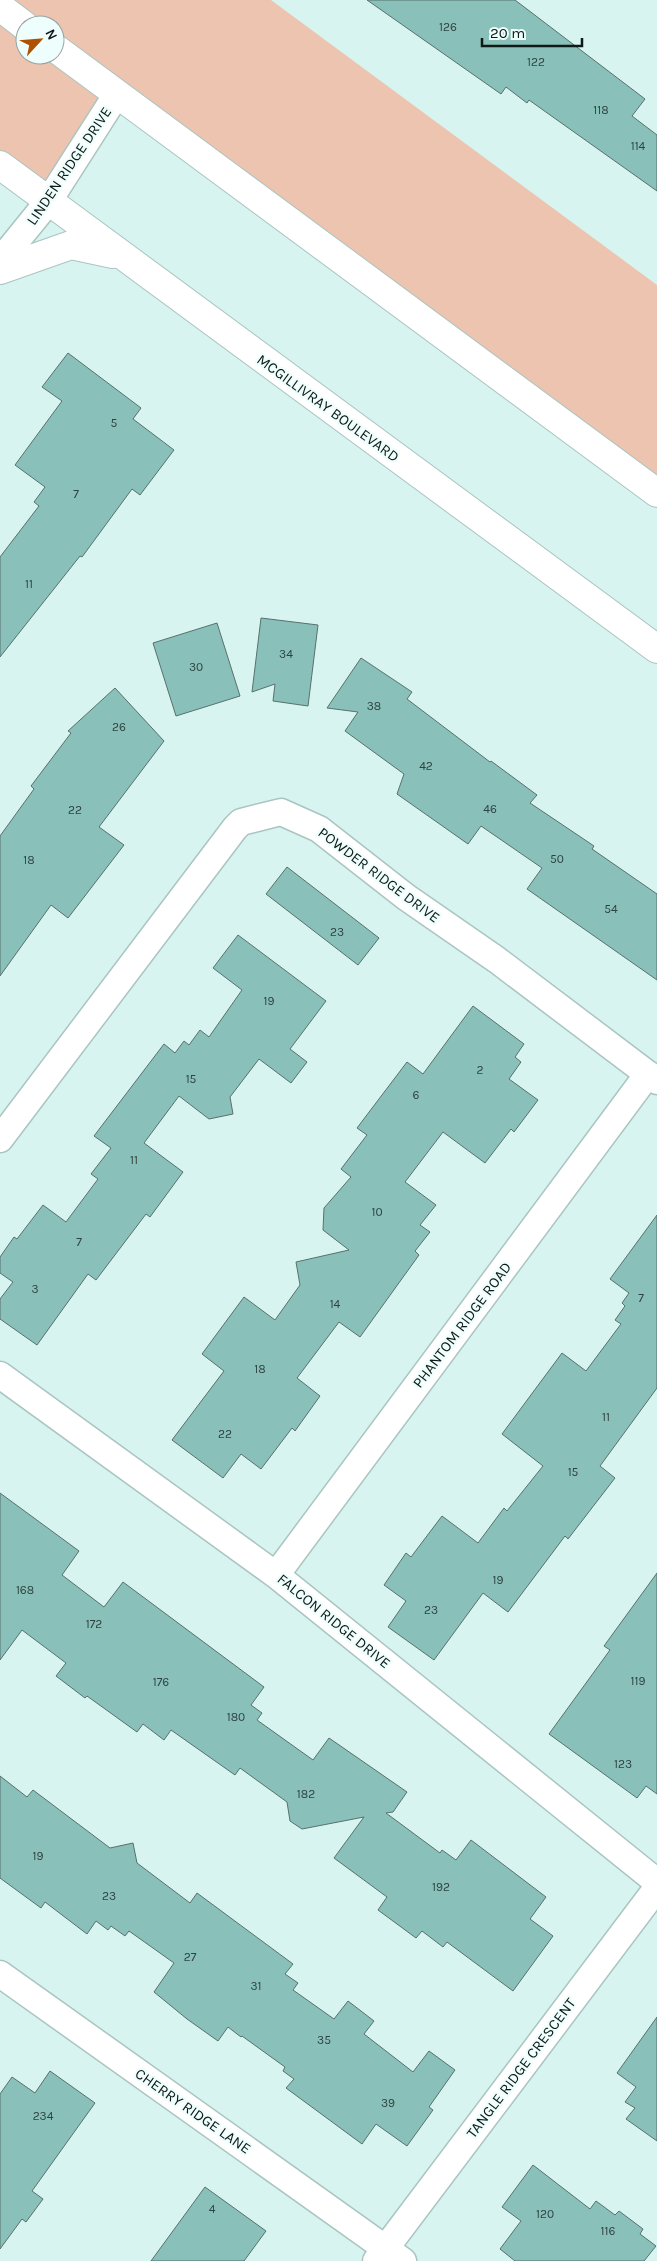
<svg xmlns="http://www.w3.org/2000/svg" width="657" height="2261" viewBox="0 0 657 2261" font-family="Karla,sans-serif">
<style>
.green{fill:#ecc4af;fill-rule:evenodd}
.building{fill:#89c0b9;stroke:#58716d}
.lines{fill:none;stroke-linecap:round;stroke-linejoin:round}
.street-casing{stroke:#aac5c1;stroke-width:29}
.primary-casing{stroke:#aac5c1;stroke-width:30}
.street{stroke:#fff;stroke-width:26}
.primary{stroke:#fff;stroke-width:28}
.labels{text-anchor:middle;stroke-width:4.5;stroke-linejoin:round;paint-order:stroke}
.number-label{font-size:12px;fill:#2e4340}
.street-label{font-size:15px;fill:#0f1917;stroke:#eefefc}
</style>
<rect width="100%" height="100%" fill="#d8f4f0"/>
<path class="green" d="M 0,0 L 271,0 L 657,285 L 657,493 L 117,94 L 48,202 L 0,165 ZM 25,25 L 55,25 L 55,55 L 25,55 Z"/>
<path class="building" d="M 367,0 L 515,0 L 645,99 L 632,116 L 657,135 L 657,191 L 529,100 L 527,103 L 506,87 L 501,94 Z
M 68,353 L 141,408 L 133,419 L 174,450 L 140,495 L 132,489 L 82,557 L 80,556 L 0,657 L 0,557 L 39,506 L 34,502 L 45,487 L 15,465 L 62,401 L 42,387 Z
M 261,618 L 318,625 L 308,706 L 273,701 L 275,684 L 252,692 Z
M 217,623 L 240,696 L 176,716 L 153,643 Z
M 361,658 L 412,692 L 407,699 L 490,762 L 491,761 L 537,795 L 530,803 L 594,846 L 592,849 L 657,894 L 657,980 L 527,889 L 542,868 L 481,826 L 468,844 L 397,794 L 404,774 L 345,731 L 358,712 L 327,708 Z
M 115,688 L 164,741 L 99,827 L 124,845 L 68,918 L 51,905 L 0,976 L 0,836 L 34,789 L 31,786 L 71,733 L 68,731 Z
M 287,867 L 379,938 L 358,965 L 266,894 Z
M 238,935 L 326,1001 L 290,1049 L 307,1062 L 291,1083 L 259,1059 L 230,1097 L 233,1114 L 209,1119 L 179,1096 L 144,1143 L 183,1172 L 150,1217 L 146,1214 L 96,1280 L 88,1274 L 37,1345 L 0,1319 L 0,1299 L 13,1282 L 0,1273 L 0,1257 L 14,1237 L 17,1239 L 43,1205 L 66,1222 L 98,1179 L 91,1174 L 111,1148 L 94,1136 L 164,1044 L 175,1053 L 184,1041 L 189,1045 L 200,1030 L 209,1037 L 242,990 L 213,968 Z
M 473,1006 L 524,1044 L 515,1057 L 521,1062 L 509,1079 L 538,1100 L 514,1132 L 511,1129 L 485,1163 L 443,1132 L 405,1182 L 436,1205 L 420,1225 L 430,1232 L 415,1251 L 419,1255 L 360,1337 L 339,1322 L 297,1378 L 320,1396 L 295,1431 L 292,1428 L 261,1469 L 241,1454 L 223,1478 L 172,1440 L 224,1371 L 202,1354 L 244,1297 L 275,1320 L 300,1285 L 296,1262 L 349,1250 L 323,1230 L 324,1208 L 351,1177 L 341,1169 L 367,1135 L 357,1128 L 407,1062 L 423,1074 Z
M 657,1215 L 657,1388 L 600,1466 L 615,1478 L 568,1539 L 565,1536 L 508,1612 L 483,1593 L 434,1660 L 388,1627 L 406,1601 L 384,1585 L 406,1553 L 411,1557 L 442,1516 L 478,1543 L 504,1508 L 507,1511 L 543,1466 L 502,1434 L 562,1353 L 586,1371 L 621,1324 L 615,1320 L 625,1306 L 622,1303 L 629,1293 L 610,1279 Z
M 0,1493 L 79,1551 L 62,1575 L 104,1607 L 123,1582 L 264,1687 L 251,1705 L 262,1713 L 257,1720 L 313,1760 L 329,1738 L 407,1792 L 393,1812 L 386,1813 L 440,1853 L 442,1850 L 456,1860 L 471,1840 L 546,1897 L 530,1919 L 553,1936 L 513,1991 L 447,1942 L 443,1947 L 422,1931 L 416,1938 L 378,1910 L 387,1897 L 334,1858 L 364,1817 L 302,1829 L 290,1821 L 287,1802 L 240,1768 L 235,1775 L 171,1730 L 164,1740 L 143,1724 L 137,1732 L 87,1696 L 85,1698 L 56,1676 L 66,1663 L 22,1630 L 0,1660 Z
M 657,1573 L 657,1794 L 646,1786 L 637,1798 L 549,1734 L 610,1650 L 604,1646 Z
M 0,1776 L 27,1797 L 33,1790 L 110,1848 L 133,1843 L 137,1863 L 190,1903 L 197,1893 L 293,1964 L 285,1974 L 298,1983 L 293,1990 L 334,2019 L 348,2001 L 374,2021 L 364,2034 L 413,2072 L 429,2051 L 455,2070 L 429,2107 L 433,2110 L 407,2146 L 376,2124 L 362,2144 L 286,2088 L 294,2079 L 283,2071 L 285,2067 L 242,2036 L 241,2037 L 228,2027 L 218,2041 L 187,2019 L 154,1992 L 174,1963 L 129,1931 L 125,1936 L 111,1926 L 108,1930 L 96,1921 L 87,1934 L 45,1902 L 41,1908 L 0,1878 Z
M 657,2017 L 657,2141 L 626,2119 L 635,2108 L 625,2102 L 636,2087 L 617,2073 Z
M 50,2071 L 95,2103 L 32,2191 L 43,2199 L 26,2222 L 22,2219 L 0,2249 L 0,2094 L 12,2077 L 35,2093 Z
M 533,2165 L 590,2209 L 596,2201 L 615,2215 L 619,2211 L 643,2229 L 640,2234 L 656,2246 L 644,2261 L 515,2261 L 500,2249 L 521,2221 L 502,2207 Z
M 205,2187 L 266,2231 L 244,2261 L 151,2261 Z"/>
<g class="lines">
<defs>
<path id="street" d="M 0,261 L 48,202 L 117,94
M 0,1139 L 235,828 L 241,822 L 281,812 L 319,829 L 406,897 L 497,960 L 657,1081
M 0,1375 L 276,1575 L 657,1882
M 276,1575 L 648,1074
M 0,1974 L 403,2261
M 376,2261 L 657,1888"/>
<path id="primary" d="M 0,7 L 25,26
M 55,48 L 657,493
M 0,165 L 657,649
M 0,270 L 71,245 L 113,254"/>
</defs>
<use href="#street" class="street-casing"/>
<use href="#primary" class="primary-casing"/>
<use href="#street" class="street"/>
<use href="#primary" class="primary"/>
</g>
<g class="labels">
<g class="number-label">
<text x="448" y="31">126</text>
<text x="536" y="66">122</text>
<text x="601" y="114">118</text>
<text x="638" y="150">114</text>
<text x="114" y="427">5</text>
<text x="76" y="498">7</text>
<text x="29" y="588">11</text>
<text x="286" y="658">34</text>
<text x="196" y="671">30</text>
<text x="374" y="710">38</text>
<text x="119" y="731">26</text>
<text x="426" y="770">42</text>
<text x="490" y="813">46</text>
<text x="75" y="814">22</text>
<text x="557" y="863">50</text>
<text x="29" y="864">18</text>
<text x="611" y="913">54</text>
<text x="337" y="936">23</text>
<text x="269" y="1005">19</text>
<text x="480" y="1074">2</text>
<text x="191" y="1083">15</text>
<text x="416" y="1099">6</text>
<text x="134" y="1164">11</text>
<text x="377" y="1216">10</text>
<text x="79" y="1246">7</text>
<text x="35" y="1293">3</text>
<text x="641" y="1302">7</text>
<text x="335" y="1308">14</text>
<text x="260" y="1373">18</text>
<text x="606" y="1421">11</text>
<text x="225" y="1438">22</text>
<text x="573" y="1476">15</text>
<text x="498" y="1584">19</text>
<text x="25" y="1594">168</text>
<text x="431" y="1614">23</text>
<text x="94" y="1628">172</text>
<text x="638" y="1685">119</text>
<text x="161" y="1686">176</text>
<text x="236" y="1721">180</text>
<text x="623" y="1768">123</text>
<text x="306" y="1798">182</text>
<text x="38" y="1860">19</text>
<text x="441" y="1891">192</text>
<text x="109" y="1900">23</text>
<text x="190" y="1961">27</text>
<text x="256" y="1990">31</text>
<text x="324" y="2044">35</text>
<text x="388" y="2107">39</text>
<text x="43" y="2120">234</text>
<text x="212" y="2213">4</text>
<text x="545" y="2218">120</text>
<text x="608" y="2235">116</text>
</g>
<g class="street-label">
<text transform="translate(69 166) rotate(-56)" y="5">LINDEN RIDGE DRIVE</text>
<text transform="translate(328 408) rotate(36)" y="5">MCGILLIVRAY BOULEVARD</text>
<text transform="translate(379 875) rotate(37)" y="5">POWDER RIDGE DRIVE</text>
<text transform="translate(462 1325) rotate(-53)" y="5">PHANTOM RIDGE ROAD</text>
<text transform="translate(334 1621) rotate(39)" y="5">FALCON RIDGE DRIVE</text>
<text transform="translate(521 2068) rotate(-53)" y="5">TANGLE RIDGE CRESCENT</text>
<text transform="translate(193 2111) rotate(35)" y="5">CHERRY RIDGE LANE</text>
</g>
</g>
<g transform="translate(40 40) rotate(64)"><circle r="24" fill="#eefefc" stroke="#95a2a0"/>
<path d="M0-4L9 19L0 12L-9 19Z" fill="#b05101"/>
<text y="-8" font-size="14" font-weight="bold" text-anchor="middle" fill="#0f1917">N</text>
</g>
<path d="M482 38v8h100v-8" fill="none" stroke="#0f1917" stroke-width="2.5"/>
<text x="490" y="38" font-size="15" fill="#0f1917" stroke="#eefefc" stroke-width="4" paint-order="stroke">20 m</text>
</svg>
